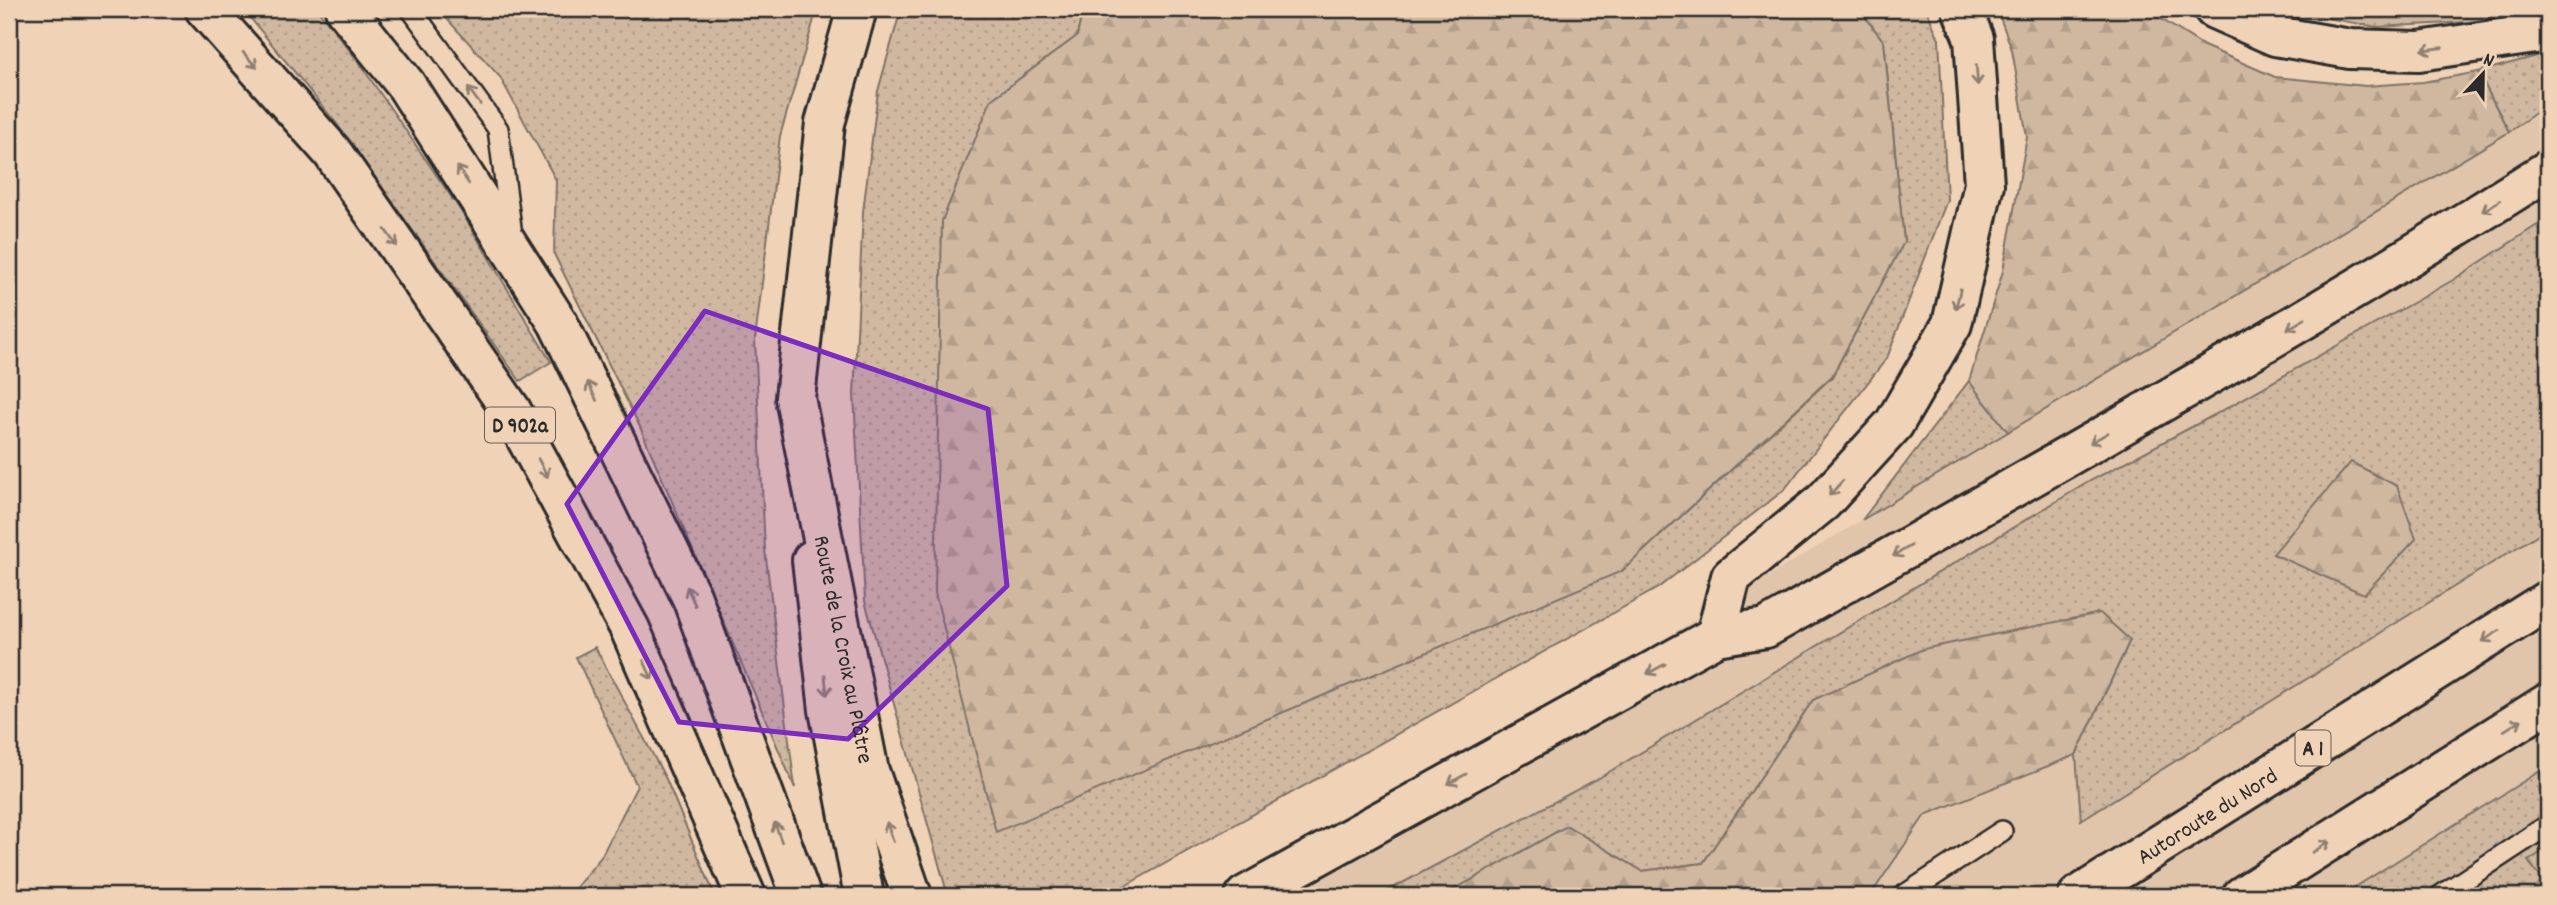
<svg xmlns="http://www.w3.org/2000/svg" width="2557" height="905" viewBox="0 0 2557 905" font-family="Dekko,sans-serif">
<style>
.built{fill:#e0c5ab}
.grass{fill:url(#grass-dots);stroke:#7e7266;stroke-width:2}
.forest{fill:url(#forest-firs);stroke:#7e7266;stroke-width:2}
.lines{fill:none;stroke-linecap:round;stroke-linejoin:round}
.service-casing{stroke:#2b2b2b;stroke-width:24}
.tertiary-casing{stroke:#2b2b2b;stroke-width:44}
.secondary-casing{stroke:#2b2b2b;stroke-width:44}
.primary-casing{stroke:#2b2b2b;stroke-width:44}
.motorway-casing{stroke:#2b2b2b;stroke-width:44}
.service{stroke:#f0d3b7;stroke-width:19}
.tertiary{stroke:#f0d3b7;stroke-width:38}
.secondary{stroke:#f0d3b7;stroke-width:38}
.primary{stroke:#f0d3b7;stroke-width:38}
.motorway{stroke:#f0d3b7;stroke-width:38}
.oneway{stroke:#8e7f71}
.marked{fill:#7b2cbf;fill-opacity:0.2;stroke:#7b2cbf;stroke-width:5;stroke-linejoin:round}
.labels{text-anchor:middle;stroke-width:5;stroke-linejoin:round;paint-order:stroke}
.shield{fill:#f0d3b7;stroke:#665d55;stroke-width:2}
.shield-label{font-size:21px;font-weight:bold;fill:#2b2b2b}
.street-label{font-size:23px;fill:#2b2b2b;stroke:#f0d3b7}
</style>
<defs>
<pattern id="grass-dots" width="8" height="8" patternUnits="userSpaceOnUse" patternTransform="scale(1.75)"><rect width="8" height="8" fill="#d0b8a0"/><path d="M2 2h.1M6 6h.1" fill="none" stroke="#b39e8a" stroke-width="1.8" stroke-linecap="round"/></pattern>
<pattern id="forest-firs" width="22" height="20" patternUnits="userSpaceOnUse" patternTransform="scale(1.75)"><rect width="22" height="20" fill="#d0b8a0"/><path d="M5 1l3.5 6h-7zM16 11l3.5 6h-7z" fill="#b39e8a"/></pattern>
</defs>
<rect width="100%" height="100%" fill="#f0d3b7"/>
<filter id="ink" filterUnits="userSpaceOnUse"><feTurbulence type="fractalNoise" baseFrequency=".0143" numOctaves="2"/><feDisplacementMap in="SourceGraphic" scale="14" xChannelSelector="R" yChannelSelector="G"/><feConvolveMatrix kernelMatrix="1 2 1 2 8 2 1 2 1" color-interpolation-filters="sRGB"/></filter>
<g filter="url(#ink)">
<path class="built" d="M 2548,108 L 2548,896 L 1234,896 L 1862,520 Z"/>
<path class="grass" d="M 243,9 L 317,9 L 358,61 L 461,211 L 551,362 L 520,381 L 337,124 Z
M 438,9 L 817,9 L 780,136 L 755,340 L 765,550 L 795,788 L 640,427 L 554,254 L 556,180 L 500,77 Z
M 901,9 L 1083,9 L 1077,36 L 991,100 L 1622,571 L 1832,377 L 1904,241 L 1884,42 L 1859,9 L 1926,9 L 1939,39 L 1947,200 L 1887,358 L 1784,490 L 1658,588 L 1107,896 L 948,896 L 865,601 L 854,395 L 863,212 L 878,91 Z
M 2276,9 L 2548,9 L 2469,22 L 2377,27 Z
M 2548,53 L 2548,104 L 2509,132 L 2478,72 Z
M 2548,218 L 2548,528 L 2081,820 L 2076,755 L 2130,640 L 1813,700 L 1703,863 L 1642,871 L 1567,826 L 1443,896 L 1378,896 L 1599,778 L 2090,481 L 2216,414 L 2453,280 Z
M 1969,381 L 2008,432 L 1862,520 Z
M 595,647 L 666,779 L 715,896 L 569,896 L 601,857 L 637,786 L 576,657 Z
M 2548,766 L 2548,848 L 2529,861 L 2548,887 L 2548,896 L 2341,896 Z"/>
<path class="forest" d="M 1083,9 L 1859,9 L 1884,42 L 1904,242 L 1832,376 L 1622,571 L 996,832 L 935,593 L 942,221 L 991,100 L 1077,36 Z
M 1997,9 L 2145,9 L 2204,46 L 2275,77 L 2366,86 L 2423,82 L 2478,72 L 2509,132 L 2008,432 L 1969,381 L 2003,271 L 2027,137 L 2012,50 Z
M 2351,462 L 2397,486 L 2416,539 L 2364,594 L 2273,554 Z
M 2100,613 L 2130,640 L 2076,755 L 1925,815 L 1870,896 L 1443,896 L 1567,826 L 1642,871 L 1703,863 L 1813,700 L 1923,649 Z
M 2548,848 L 2548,887 L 2528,861 Z"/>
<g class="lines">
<defs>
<path id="service" d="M 411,9 L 498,129 L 512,235
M 1903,896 L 2002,831
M 2440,896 L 2548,825"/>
<path id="tertiary" d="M 812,560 L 829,710 L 864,896"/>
<g id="secondary">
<path id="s1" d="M 857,9 L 825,123 L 795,398 L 869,771 L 912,896"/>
</g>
<path id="primary" d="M 205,9 L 332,152 L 511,410 L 630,629 L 746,896
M 345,9 L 406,85 L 558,323 L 692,598 L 801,896"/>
<g id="motorway">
<path d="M 2214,9 L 2275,36 L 2350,49 L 2419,51 L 2548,32"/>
<path d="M 1716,636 L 1731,577 L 1823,502 L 1894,424 L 1952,324 L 1984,184 L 1974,39 L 1962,9"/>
<path d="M 1245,896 L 1716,636 L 1766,628 C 2029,478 2293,332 2548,170"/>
<path id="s2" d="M 2078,896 L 2548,600"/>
<path d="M 2242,896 L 2548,703"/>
</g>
</defs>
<use href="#service" class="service-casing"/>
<use href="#tertiary" class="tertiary-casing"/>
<use href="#secondary" class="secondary-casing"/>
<use href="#primary" class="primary-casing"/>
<use href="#motorway" class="motorway-casing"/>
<use href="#service" class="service"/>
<use href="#tertiary" class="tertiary"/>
<use href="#secondary" class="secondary"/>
<use href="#primary" class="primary"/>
<use href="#motorway" class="motorway"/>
</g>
<defs><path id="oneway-shaft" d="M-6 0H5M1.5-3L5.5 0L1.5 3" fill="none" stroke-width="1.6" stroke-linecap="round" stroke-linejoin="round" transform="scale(1.75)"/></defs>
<g class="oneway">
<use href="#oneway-shaft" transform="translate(2432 49) rotate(172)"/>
<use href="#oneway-shaft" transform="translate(250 60) rotate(48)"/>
<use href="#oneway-shaft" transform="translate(1977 75) rotate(86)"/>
<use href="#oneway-shaft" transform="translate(474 96) rotate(-126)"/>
<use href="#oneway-shaft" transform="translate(463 175) rotate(-123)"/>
<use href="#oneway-shaft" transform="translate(2491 206) rotate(148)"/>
<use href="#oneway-shaft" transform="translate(391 238) rotate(55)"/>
<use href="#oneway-shaft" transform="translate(1958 299) rotate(103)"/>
<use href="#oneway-shaft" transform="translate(2296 324) rotate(149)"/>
<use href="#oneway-shaft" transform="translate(592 391) rotate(-116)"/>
<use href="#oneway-shaft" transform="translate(2099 438) rotate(150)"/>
<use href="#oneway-shaft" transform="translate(543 468) rotate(62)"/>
<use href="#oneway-shaft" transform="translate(1836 488) rotate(132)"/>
<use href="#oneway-shaft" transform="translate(1902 551) rotate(150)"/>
<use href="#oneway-shaft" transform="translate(691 596) rotate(-114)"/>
<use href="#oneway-shaft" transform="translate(2491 636) rotate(148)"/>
<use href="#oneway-shaft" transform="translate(1656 669) rotate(151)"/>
<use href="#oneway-shaft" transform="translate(648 670) rotate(66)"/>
<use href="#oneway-shaft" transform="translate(826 685) rotate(84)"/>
<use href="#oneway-shaft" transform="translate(2513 725) rotate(-32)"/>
<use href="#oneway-shaft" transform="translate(1457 779) rotate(151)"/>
<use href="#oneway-shaft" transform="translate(778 832) rotate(-110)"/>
<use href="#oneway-shaft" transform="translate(890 832) rotate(-109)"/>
<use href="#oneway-shaft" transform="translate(2321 847) rotate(-32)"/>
</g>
</g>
<path class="marked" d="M 705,311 L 988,409 L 1007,586 L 848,739 L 679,722 L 567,504 Z"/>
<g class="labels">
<g class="shield">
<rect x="485" y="407.5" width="70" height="35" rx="5"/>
<rect x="2295.5" y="730.5" width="35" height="35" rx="5"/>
</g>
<g class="shield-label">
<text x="520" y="432">D 902a</text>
<text x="2313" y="755">A 1</text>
</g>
<g class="street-label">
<text dy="8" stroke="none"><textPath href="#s1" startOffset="651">Route de la Croix au Plâtre</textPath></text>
<text dy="8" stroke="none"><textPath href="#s2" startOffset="152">Autoroute du Nord</textPath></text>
</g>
</g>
<rect width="2557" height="905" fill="none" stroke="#f0d3b7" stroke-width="35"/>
<rect x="18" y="18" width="2522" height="870" fill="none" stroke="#2b2b2b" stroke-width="2.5" filter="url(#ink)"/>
<g transform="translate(2483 74) rotate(22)" stroke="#f0d3b7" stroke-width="5" paint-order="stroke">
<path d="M0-5L12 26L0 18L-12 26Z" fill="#2b2b2b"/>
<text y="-10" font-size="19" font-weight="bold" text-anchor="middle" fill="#2b2b2b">N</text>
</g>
</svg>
